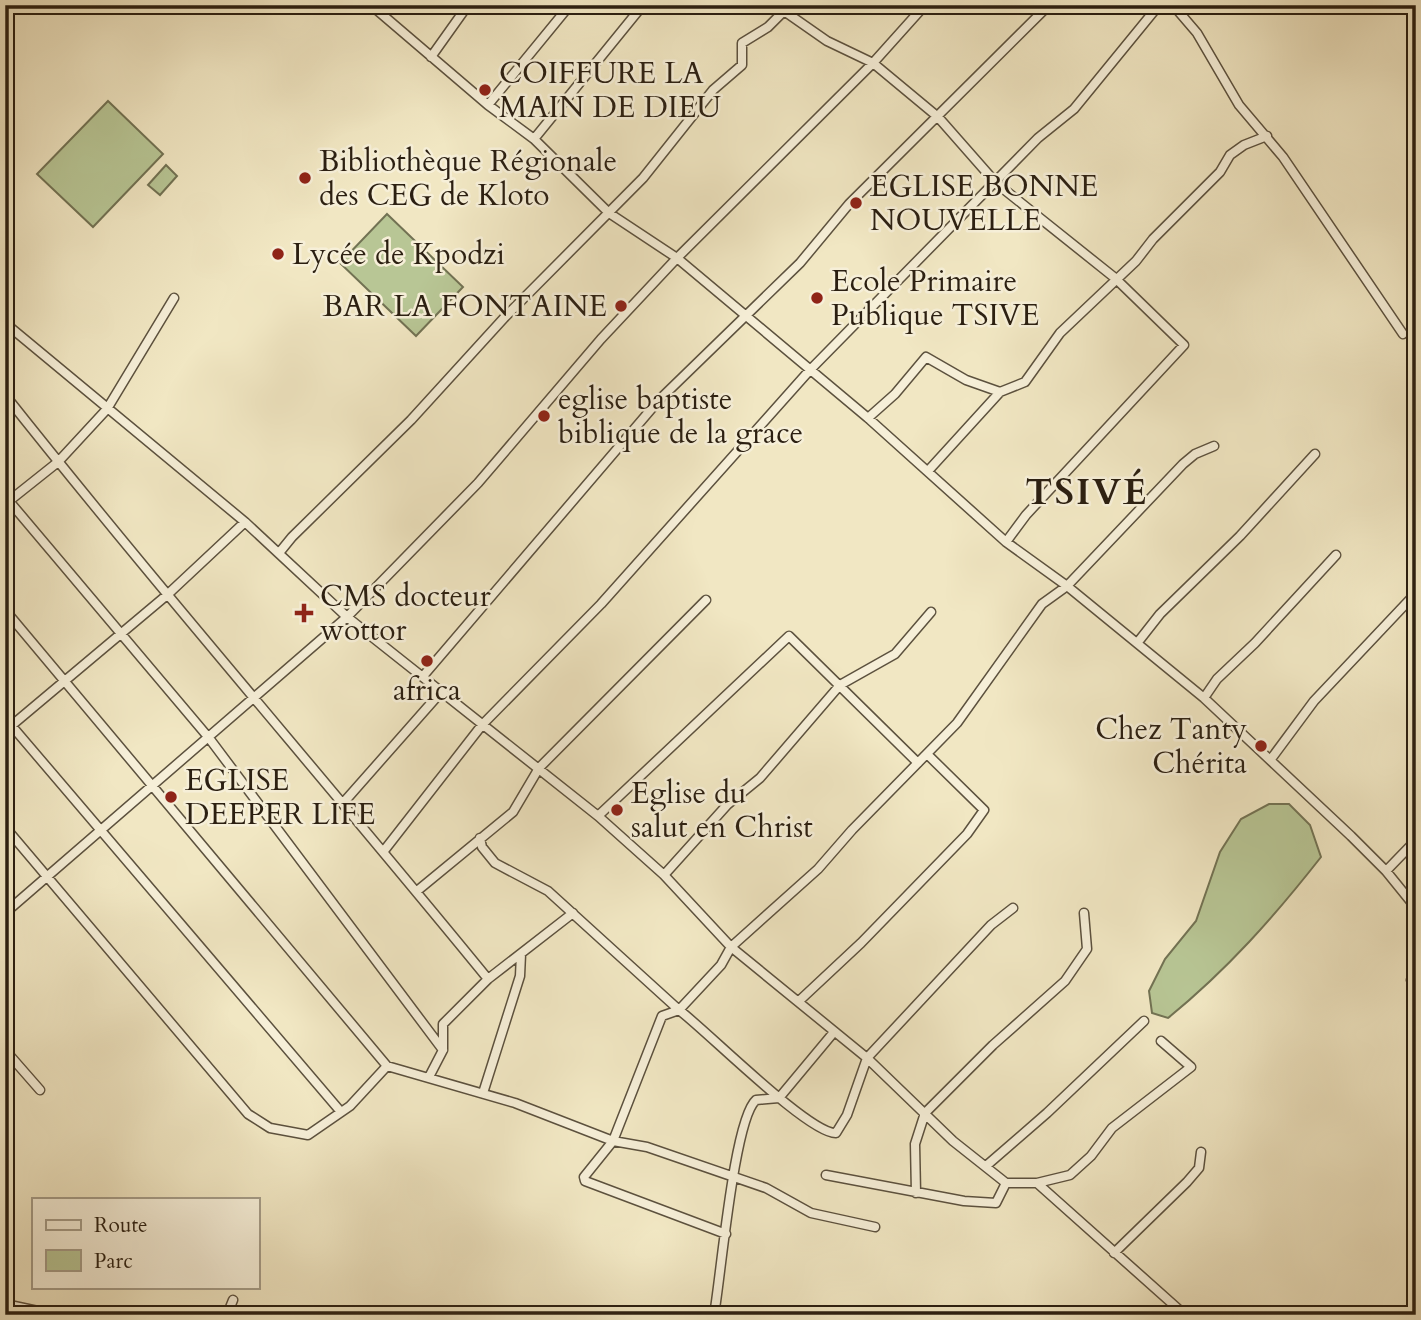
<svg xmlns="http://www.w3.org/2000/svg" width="1421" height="1320" viewBox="0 0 1421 1320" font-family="Cardo,serif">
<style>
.green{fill:#b8c695;stroke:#727253;stroke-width:2}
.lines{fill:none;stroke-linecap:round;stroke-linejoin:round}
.street-casing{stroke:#5c513e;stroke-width:11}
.street{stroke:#f6efd8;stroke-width:8}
.poi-dot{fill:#8f2418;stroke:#f6efd8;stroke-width:2.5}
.labels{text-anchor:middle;stroke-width:5;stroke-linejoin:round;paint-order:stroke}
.poi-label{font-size:30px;fill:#2b1f11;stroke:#f6efd8;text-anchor:start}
.district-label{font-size:37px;font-weight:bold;letter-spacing:2px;fill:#2b1f11;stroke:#f6efd8}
</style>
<rect width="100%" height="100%" fill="#f1e7c3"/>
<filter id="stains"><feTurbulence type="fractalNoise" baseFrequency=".00286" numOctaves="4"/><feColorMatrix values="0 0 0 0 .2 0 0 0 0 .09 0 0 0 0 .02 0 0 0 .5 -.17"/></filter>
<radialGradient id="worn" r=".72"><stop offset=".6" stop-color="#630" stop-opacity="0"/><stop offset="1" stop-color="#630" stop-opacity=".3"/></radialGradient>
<path class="green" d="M 108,101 L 163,154 L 93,227 L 37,174 Z
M 166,165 L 177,176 L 160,195 L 148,185 Z
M 387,214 L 463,287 L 416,336 L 340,263 Z
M 1269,804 L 1289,804 L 1310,825 L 1321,857 C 1274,917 1227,970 1168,1018 L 1152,1013 L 1149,991 L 1165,959 L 1196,921 L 1220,852 L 1241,819 Z"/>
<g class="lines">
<defs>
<path id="street" d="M 371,5 L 488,105 L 534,139 L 609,213 L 677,258 L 868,418 L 1006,542 L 1067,586 L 1204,698 L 1351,836 L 1386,871 L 1416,908
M 1173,5 L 1197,33 L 1239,105 L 1283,157 L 1403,334
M 784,11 L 827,41 L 873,63 L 938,117 L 996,183 L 1115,278 L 1184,345 L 1026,515 L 1006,542
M 431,57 L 468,5
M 488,105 L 570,5
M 534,139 L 643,5
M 174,298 L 107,409 L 58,462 L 9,501 L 209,738 L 443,1050
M 5,323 L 245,522 L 347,617 L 598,816 L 664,875 L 731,947 L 867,1058 L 953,1141 L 1006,1183 L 1037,1183 L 1185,1315
M 5,395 C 162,593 328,783 488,979
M 868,418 L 895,394 L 926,357 L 966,380 L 1000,392
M 928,471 L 1000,392 L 1025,382 L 1060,333 L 1136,261 L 1153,239 L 1220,172 L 1230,155 L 1244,145 L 1267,136
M 279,553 L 292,537 L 411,420 L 504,318 L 643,178 L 713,90 L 742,65 L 742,43 L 768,27 L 790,5
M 5,610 L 387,1066 L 515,1103 L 613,1141 L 647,1147 L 766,1188 L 811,1213 L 875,1227
M 1138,642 L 1160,614 L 1240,536 L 1315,454
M 424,675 L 659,400 L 800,263 L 849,204 L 1049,5
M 1204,698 L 1217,679 L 1255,643 L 1336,555
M 5,718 L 341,1112
M 5,731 L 167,595 L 245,522
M 1271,759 L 1314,701 L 1416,593
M 344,802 L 441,692
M 598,816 L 789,636 L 918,763
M 5,827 L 248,1114 L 270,1128 L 308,1135 L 350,1106 L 387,1066
M 480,838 L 482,847 L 495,863 L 548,891 L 679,1010 L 721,965 L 731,947 L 818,869 L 852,830 L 957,723 L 1042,604 L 1067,586 L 1183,464 L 1195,454 L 1214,446
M 383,852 L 482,725 L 601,604 L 809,371 L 1038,138 L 1074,109 L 1159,5
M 1386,871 L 1416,840
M 664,875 L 727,805 L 760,778 L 840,685 L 895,654 L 931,612
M 417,891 L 513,812 L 539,768 L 706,600
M 5,913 L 347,617 L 478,483 L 601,339 L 677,258 L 873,63 L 925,5
M 1411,980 L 1416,974
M 799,1001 L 861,943 L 967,834 L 984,810 L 927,754
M 5,1050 L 40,1090
M 429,1077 L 443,1050 L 443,1024 L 488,979 L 573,913
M 483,1093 L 520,976 L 521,954
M 779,1098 L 834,1032
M 986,1166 L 1047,1113 L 1144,1021
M 826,1175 L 964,1201 L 996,1203 L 1006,1183
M 1037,1183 L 1070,1175 L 1091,1156 L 1112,1128 L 1191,1067 L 1161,1041
M 916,1193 L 915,1144 L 925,1113 L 993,1045 L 1065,981 L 1087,949 L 1084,913
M 726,1234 L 585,1181 L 584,1177 L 613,1141 L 662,1016 L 679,1010 C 707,1031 809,1134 836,1133 L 847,1115 L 867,1058 L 991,925 L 1013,908
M 1114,1253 L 1187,1182 L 1199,1168 L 1201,1152
M 5,1304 L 47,1313
M 227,1315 L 233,1300
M 714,1315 C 721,1276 734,1119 756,1100 L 779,1098"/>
</defs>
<use href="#street" class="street-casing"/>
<use href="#street" class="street"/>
</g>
<g class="poi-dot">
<circle cx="485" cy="90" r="7"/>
<circle cx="305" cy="178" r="7"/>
<circle cx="856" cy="203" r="7"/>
<circle cx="278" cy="254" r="7"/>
<circle cx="817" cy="298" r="7"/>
<circle cx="621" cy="306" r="7"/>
<circle cx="544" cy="416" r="7"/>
<path d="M300.5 602.5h7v7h7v7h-7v7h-7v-7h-7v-7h7z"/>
<circle cx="427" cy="661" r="7"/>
<circle cx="1261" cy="746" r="7"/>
<circle cx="171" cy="797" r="7"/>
<circle cx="617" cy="810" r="7"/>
</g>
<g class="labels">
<g class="poi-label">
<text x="499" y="83">COIFFURE LA<tspan x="499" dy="34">MAIN DE DIEU</tspan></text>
<text x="319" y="171">Bibliothèque Régionale<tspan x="319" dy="34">des CEG de Kloto</tspan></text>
<text x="870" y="196">EGLISE BONNE<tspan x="870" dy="34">NOUVELLE</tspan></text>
<text x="292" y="264">Lycée de Kpodzi</text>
<text x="831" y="291">Ecole Primaire<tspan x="831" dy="34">Publique TSIVE</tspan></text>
<text x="607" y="316" text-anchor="end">BAR LA FONTAINE</text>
<text x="558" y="409">eglise baptiste<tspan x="558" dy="34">biblique de la grace</tspan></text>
<text x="320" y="606">CMS docteur<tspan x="320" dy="34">wottor</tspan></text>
<text x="427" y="700" text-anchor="middle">africa</text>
<text x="1247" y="739" text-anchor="end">Chez Tanty<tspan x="1247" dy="34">Chérita</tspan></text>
<text x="185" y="790">EGLISE<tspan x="185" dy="34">DEEPER LIFE</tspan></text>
<text x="631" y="803">Eglise du<tspan x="631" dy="34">salut en Christ</tspan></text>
</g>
<g class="district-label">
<text x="1087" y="504">TSIVÉ</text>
</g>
</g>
<rect width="1421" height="1320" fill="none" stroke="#f1e7c3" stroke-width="28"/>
<rect x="7" y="7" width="1407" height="1306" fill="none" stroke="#2b1f11" stroke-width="3.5"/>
<rect x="14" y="14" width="1393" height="1292" fill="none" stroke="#2b1f11" stroke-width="2"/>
<rect x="32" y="1198" width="228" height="91" fill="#f6efd8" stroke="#a59c88" stroke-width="2"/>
<rect x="46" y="1220" width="35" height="10" fill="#f6efd8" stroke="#a59c88" stroke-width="2"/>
<text x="94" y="1232" font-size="21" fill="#2b1f11">Route</text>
<rect x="46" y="1250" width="35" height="21" fill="#b8c695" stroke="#a59c88" stroke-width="2"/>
<text x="94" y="1268" font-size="21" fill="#2b1f11">Parc</text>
<rect width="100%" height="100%" filter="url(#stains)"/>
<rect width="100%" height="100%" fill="url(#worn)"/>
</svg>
